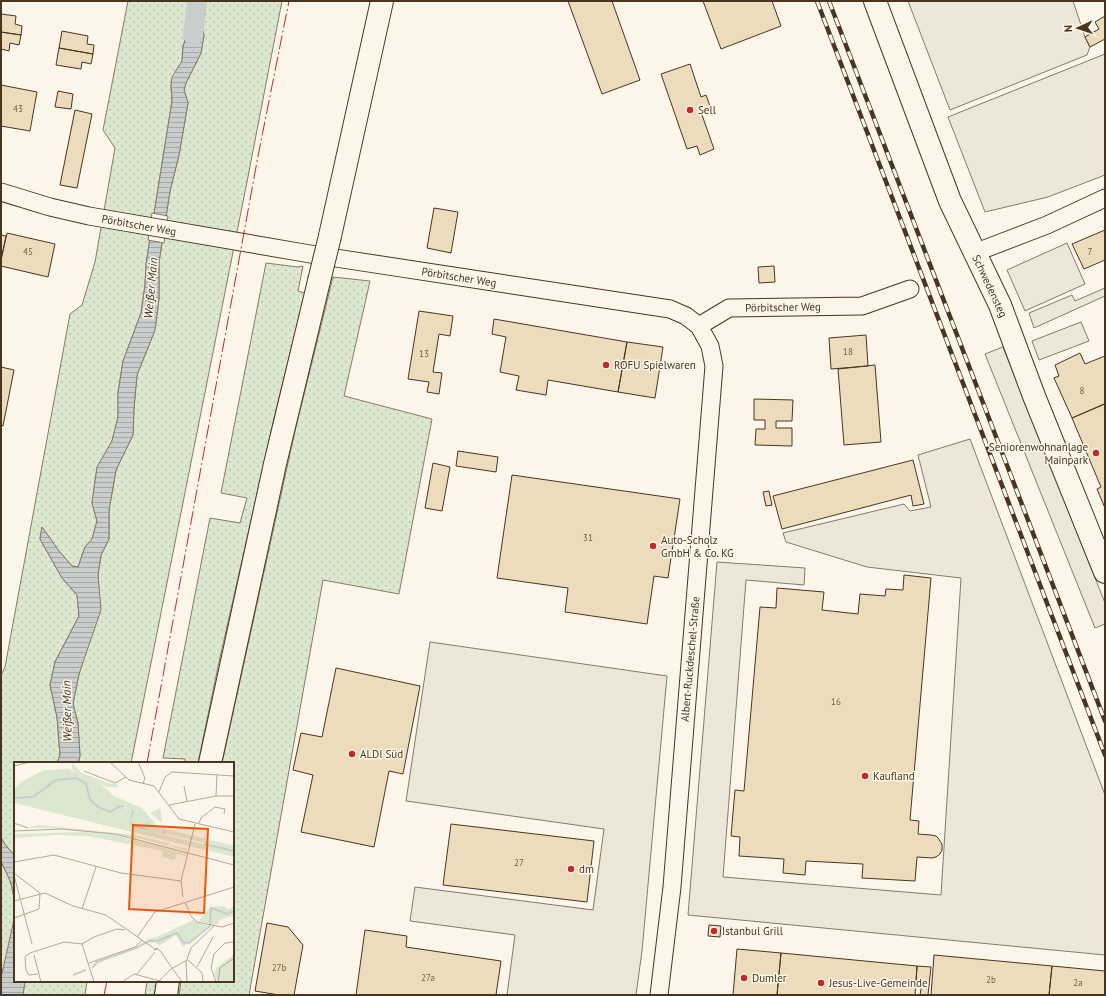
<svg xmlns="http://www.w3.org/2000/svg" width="1106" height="996" viewBox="0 0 1106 996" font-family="'PT Sans',sans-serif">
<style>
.grass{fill:url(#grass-dots);stroke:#887966}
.parking{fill:#ede7d9;stroke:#887966}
.water{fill:url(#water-rules);stroke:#887966}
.pier{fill:#fbf6e9;stroke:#887966}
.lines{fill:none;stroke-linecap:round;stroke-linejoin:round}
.canal{stroke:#c9cecd;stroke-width:20}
.building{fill:#ecdcbc;stroke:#4a3520}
.street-casing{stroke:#4a3520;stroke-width:19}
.secondary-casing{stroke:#4a3520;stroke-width:24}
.highway-casing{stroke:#4a3520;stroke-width:24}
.street{stroke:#fbf6e9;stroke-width:17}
.secondary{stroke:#fbf6e9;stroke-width:22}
.highway{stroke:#fbf6e9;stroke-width:22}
.rail-casing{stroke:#4a3520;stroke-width:4.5}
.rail{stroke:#fbf6e9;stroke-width:3;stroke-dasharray:9;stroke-linecap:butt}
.highway-bridge-casing{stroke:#4a3520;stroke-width:24;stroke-linecap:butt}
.highway-bridge{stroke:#fbf6e9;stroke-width:22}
.power{stroke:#c62828;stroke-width:1;stroke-dasharray:14 3 2 3;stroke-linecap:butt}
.poi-dot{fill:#c62828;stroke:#fbf6e9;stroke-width:1.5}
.labels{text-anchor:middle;stroke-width:3;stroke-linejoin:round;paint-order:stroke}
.number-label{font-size:9px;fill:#725f47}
.poi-label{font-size:11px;fill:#4a3520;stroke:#fbf6e9;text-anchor:start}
.street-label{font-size:11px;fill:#4a3520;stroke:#fbf6e9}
.water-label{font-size:12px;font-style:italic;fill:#4a3520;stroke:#fbf6e9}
.inset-river{fill:none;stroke:#c9cecd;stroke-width:2}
.inset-road{fill:none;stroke:#b4a999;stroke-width:1}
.view{fill:#e8590c;fill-opacity:0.15;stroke:#e8590c;stroke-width:2}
.inset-edge{fill:none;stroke:#4a3520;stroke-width:2}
</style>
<defs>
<pattern id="grass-dots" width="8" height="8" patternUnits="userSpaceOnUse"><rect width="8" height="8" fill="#dce7d0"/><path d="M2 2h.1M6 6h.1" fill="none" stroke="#bec7b2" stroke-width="1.8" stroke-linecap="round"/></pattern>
<pattern id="water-rules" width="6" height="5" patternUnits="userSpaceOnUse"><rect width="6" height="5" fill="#c9cecd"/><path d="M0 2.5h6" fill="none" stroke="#a5a8a6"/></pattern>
</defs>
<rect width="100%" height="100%" fill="#fbf6e9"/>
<path class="grass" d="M 128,1 L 282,1 L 246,187 L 131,763 L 78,763 L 80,756 L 78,723 L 73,704 L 79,674 L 88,645 L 99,590 L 98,575 L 101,555 L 109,539 L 109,510 L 116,470 L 133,435 L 134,408 L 137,375 L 155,330 L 159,299 L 159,262 L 170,191 L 179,155 L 188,103 L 184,90 L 186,83 L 201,53 L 204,35 L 202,28 L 205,14 L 188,3 L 188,12 L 189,26 L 183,47 L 182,61 L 171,85 L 172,101 L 146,264 L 145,285 L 141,313 L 123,361 L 118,393 L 118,417 L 112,441 L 97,468 L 92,503 L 97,521 L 92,539 L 85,547 L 78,567 L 72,566 L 59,551 L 42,527 L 40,539 L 62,578 L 77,595 L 79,616 L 55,662 L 50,685 L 57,717 L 60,755 L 57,763 L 15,763 L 15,853 L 12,853 L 4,843 L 1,837 L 1,675 L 5,667 L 70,314 L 82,305 L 95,262 L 115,148 L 103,130 Z
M 266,263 L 298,267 L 303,266 L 298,291 L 305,293 L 275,414 L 219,662 L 198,763 L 185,763 L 185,759 L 163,758 L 210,518 L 240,523 L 247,498 L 221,493 Z
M 333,277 L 370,281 L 344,396 L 432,419 L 399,594 L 323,580 L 249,995 L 179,995 L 181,981 L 233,981 L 233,763 L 222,763 L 295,431 Z
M 1,861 C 4,869 9,876 11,884 C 20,914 8,948 1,978 Z
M 25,981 L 87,981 L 85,995 L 23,995 Z
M 147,981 L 157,981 L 154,995 L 145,995 Z"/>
<path class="parking" d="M 908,1 L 1073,1 L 1085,37 L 1090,47 L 1087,55 L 950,110 Z
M 1105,54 L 1105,175 L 1048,197 L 985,212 L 948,117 Z
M 1067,243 L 1085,284 L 1025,311 L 1007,270 Z
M 1105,288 L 1105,296 L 1034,328 L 1029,313 L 1072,295 L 1075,301 Z
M 1081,322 L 1089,341 L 1039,360 L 1032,341 Z
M 1003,347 L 1105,603 L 1105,624 L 1095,628 L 985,354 Z
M 970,439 L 1105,795 L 1105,955 L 688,915 L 717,562 L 805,568 L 804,585 L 746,580 L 723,877 L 941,895 L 961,578 L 867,567 L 786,542 L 783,533 L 904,504 L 910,511 L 931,507 L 918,455 Z
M 430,642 L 667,676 L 642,951 L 636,995 L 507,995 L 515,935 L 410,921 L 415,887 L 593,910 L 604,829 L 406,801 Z"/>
<path class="water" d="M 188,2 L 205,14 L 202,27 L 204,35 L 201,53 L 186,83 L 184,90 L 188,103 L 179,155 L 170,191 L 159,262 L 159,299 L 155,330 L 137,375 L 134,408 L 133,435 L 116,470 L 109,510 L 109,539 L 101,555 L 98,575 L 101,610 L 79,674 L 73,704 L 78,723 L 80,756 L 78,763 L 57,763 L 60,755 L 57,717 L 50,685 L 55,662 L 79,616 L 77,595 L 62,578 L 40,539 L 42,527 L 59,551 L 72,566 L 78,567 L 85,547 L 92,539 L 97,521 L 92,503 L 97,467 L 112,441 L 118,417 L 118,393 L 123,361 L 141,313 L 145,285 L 146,264 L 172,101 L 171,85 L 172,77 L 182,61 L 183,47 L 189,26 L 188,12 Z
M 1,837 L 4,843 L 12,853 L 15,853 L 15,903 L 11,883 L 1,861 Z
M 15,915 L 15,981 L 25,981 L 23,995 L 1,995 L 1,978 Z"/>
<path class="pier" d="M 152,213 L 168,216 L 164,243 L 148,240 Z"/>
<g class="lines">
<path class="canal" d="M 193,35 L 197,1"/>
</g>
<path class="building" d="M 568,1 L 612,1 L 640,80 L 602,94 Z
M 703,1 L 772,1 L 781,26 L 721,49 Z
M 1,14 L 16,16 L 15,24 L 22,26 L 21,35 L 1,32 Z
M 1105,16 L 1105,39 L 1090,47 L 1085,37 L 1099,29 L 1095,22 Z
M 62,31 L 88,36 L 87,44 L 94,45 L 93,54 L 59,48 Z
M 1,32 L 21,35 L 19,45 L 10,43 L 9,51 L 1,49 Z
M 59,48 L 93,54 L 91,64 L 82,62 L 81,69 L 56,65 Z
M 690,64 L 701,97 L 706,95 L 711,109 L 701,112 L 714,149 L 700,155 L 697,146 L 687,149 L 661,74 Z
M 1,85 L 37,92 L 30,131 L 1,126 Z
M 58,91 L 73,94 L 71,109 L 55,107 Z
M 75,110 L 92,114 L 77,188 L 60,185 Z
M 434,208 L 458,212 L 451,253 L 427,248 Z
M 1105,230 L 1105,260 L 1084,269 L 1072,244 Z
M 7,233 L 55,244 L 48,277 L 1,266 L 1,260 Z
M 1,235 L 6,236 L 1,260 Z
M 774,266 L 775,282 L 759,283 L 758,267 Z
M 419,311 L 453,316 L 450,336 L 439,334 L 433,372 L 442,373 L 439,394 L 427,392 L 429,382 L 408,379 Z
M 494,319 L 627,342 L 618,392 L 548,380 L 546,395 L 516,390 L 519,376 L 500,372 L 506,337 L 492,334 Z
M 866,335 L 868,366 L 831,369 L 829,338 Z
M 627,342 L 663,347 L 655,398 L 618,392 Z
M 1080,353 L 1085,364 L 1105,356 L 1105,404 L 1072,418 L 1054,378 L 1059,376 L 1055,365 Z
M 875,365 L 881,442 L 844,445 L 838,369 Z
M 1,367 L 14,370 L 3,426 L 1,425 Z
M 754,399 L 793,400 L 792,421 L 776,421 L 776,428 L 792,428 L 792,446 L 755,445 L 756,429 L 765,429 L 765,420 L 754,420 Z
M 1104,404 L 1105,407 L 1105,508 L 1097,489 L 1101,487 L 1072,418 Z
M 458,451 L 498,457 L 496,472 L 456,466 Z
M 913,460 L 924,504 L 913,506 L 911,495 L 782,529 L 773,496 Z
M 433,463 L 450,467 L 442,511 L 425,508 Z
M 512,475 L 680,499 L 668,578 L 654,576 L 647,624 L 565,612 L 568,588 L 497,578 Z
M 769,491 L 772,505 L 766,506 L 763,492 Z
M 904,575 L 931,578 L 910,820 L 919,821 L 918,834 L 931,835 L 936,836 L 938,838 L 942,844 L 942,850 L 940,854 L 936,857 L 932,858 L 917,857 L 915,881 L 862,878 L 863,864 L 806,861 L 805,875 L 783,873 L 784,859 L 739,856 L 740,837 L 731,836 L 735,790 L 744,791 L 760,607 L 776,608 L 777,588 L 824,592 L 822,610 L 858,614 L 860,594 L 885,596 L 886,589 L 903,590 Z
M 336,668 L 420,686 L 403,774 L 389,771 L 374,847 L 301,832 L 313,775 L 293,770 L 301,733 L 322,737 Z
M 451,824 L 594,841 L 587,902 L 443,885 Z
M 267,923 L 288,927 L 303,945 L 294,995 L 279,995 L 255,991 Z
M 709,925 L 721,926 L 720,937 L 708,936 Z
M 365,930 L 407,936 L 406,947 L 501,961 L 496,995 L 356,995 Z
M 737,949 L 781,953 L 777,995 L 733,995 Z
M 781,953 L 917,966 L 915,995 L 777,995 Z
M 934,955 L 1052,966 L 1049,995 L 931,995 Z
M 917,966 L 931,967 L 928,995 L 920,995 L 922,983 L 916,982 Z
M 1052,966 L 1105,971 L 1105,995 L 1049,995 Z"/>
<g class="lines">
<defs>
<path id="street" d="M 1,192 L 50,207 L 89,216 L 316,255 L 670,309 L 686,316 L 699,326 L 710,346 L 714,366 L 672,887 L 659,995
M 974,253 L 1047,225 L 1105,198
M 699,326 L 729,308 L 862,306 L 910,289"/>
<path id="secondary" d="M 875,1 L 950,201 L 1000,305 L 1034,396 L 1105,572"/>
<path id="highway" d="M 330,236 L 382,1
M 210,763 L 275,464 L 319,281
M 166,995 L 168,981"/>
</defs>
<use href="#street" class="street-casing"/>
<use href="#secondary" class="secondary-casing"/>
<use href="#highway" class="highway-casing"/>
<use href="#street" class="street"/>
<use href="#secondary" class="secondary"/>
<use href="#highway" class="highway"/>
<defs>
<path id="rail" d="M 817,1 L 1105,755
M 829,1 L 1105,721"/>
</defs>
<use href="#rail" class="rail-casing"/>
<use href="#rail" class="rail"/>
<defs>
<path id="highway-bridge" d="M 319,281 L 330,236"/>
</defs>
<use href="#highway-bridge" class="highway-bridge-casing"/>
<use href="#highway-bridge" class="highway-bridge"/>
<path class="power" d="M 147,763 L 258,156 L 289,1
M 104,995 L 107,981"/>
</g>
<g class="poi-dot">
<circle cx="690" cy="110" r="4"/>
<circle cx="606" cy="365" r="4"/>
<circle cx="1096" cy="453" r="4"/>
<circle cx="653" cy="546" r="4"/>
<circle cx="352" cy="754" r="4"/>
<circle cx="865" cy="776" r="4"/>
<circle cx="571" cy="869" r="4"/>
<circle cx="714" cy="931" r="4"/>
<circle cx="744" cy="978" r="4"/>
<circle cx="821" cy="983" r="4"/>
</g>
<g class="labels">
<g class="number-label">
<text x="18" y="112">43</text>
<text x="28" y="255">45</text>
<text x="1090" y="255">7</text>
<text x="848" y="355">18</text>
<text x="424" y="357">13</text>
<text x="1082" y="394">8</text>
<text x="588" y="541">31</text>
<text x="836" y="705">16</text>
<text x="519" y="866">27</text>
<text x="279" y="971">27b</text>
<text x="428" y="981">27a</text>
<text x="991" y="983">2b</text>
<text x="1078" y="986">2a</text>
</g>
<g class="poi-label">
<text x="698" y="114">Sell</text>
<text x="614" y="369">ROFU Spielwaren</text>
<text x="1088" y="451" text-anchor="end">Seniorenwohnanlage<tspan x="1088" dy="13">Mainpark</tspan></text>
<text x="661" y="544">Auto-Scholz<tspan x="661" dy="13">GmbH &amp; Co. KG</tspan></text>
<text x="360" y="758">ALDI Süd</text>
<text x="873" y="780">Kaufland</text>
<text x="579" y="873">dm</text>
<text x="722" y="935">Istanbul Grill</text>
<text x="752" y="982">Dumler</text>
<text x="829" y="987">Jesus-Live-Gemeinde</text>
</g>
<g class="street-label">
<text transform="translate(139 225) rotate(10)" y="4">Pörbitscher Weg</text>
<text transform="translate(459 277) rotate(9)" y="4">Pörbitscher Weg</text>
<text transform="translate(990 286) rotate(65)" y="4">Schwedensteg</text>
<text transform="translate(783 307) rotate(-1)" y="4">Pörbitscher Weg</text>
<text transform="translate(690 659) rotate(-85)" y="4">Albert-Ruckdeschel-Straße</text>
</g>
<g class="water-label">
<text transform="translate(151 288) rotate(-85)" y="4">Weißer Main</text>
<text transform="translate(67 711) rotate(-91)" y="4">Weißer Main</text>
</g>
</g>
<g transform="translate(14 762)">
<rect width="220" height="220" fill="#fbf6e9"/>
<path d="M 57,0 L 68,11 L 96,22 L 103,22 L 104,25 L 94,25 L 59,9 ZM 54,7 L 87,22 L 100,34 L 128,46 L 144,65 L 220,84 L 220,95 L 0,41 L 0,27 L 7,20 L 30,8 ZM 108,43 L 120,49 L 117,59 L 120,63 L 133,63 L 130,66 L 147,71 L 154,69 L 151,71 L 192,81 L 192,83 L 118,65 L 116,57 L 118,49 L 107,44 ZM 24,63 L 121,73 L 154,81 L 155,84 L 173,86 L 173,89 L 129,77 L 37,66 L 13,66 ZM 67,70 L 103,74 L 172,91 L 172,94 L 163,92 L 161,98 L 148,95 L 149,89 L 74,74 L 43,73 L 0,76 L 0,72 Z" fill="#dce7d0" fill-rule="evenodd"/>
<path d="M 210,144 L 213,147 L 220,145 L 220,153 L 206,158 L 203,163 L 185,159 L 196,145 ZM 220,192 L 220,220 L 204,220 L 200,212 L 202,206 Z" fill="#dce7d0"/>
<path d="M 146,46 L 148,59 L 148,61 L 136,51 ZM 179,158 L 194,164 L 169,185 L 162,173 L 145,184 L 141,180 L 136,181 L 132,177 L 143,175 Z" fill="#dce7d0"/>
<path d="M 108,43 L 120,49 L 117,59 L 120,63 L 128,65 L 136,60 L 130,66 L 147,71 L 153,68 L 151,71 L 153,72 L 193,81 L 118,65 L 116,60 L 118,49 L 112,45 L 104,45 Z" fill="#c9cecd"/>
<path class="inset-river" d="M 0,36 L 19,35 L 42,18 L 62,16 L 72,22 L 76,37 L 84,45 L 96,50 L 106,44M 190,82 L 220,89M 78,206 L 83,200 L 122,186 L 135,179 L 143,179 L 163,171 L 169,180 L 175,181 L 196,164 L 197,146 L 213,152 L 220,149M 59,213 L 72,208"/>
<path class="inset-road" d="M 96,0 L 115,18 L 140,24M 124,0 L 131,16 L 129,22M 0,4 L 16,0M 70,9 L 101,21 L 112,15M 140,24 L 165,57 L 220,70M 170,24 L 173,39M 145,30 L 151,15 L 158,10 L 220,14M 202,34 L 203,12M 155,43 L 202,34 L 220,34M 0,61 L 14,66M 185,61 L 187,56 L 201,45 L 211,47 L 210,52M 0,69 L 48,67 L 101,72 L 220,103M 0,100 L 40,93 L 107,111 L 167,119M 0,111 L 26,131M 0,113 L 18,182M 169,135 L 167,119 L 181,62M 0,139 L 31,131 L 59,144 L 92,153 L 141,187M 171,140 L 177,154 L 183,160 L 208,165 L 220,161M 68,147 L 82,105M 0,156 L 25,147 L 26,131M 123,175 L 141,150 L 220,125M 68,182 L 80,220M 144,187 L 140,188 L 143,186 L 147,190 L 168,220M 20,193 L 27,220M 173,197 L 177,186 L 200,164M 173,197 L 188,211 L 189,220M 172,199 L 173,220M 75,201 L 121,185 L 128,178M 183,205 L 199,175M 24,212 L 15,213 L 12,208 L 11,195 L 16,191 L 50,180 L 68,182 L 80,175 L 103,167 L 111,168M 122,213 L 141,190M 108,220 L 120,212 L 150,220M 144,220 L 157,207 L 173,198M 202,220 L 197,206 L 200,192 L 211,181 L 220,180M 204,220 L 206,206 L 220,196"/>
<path class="view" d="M 119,63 L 194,67 L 190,151 L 115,147 Z"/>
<rect width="220" height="220" class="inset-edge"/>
</g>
<rect width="1106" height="996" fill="none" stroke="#4a3520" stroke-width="4"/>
<g transform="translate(1078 28) rotate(267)" stroke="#fbf6e9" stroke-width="3" paint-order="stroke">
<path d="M0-3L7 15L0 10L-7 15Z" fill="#4a3520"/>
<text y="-6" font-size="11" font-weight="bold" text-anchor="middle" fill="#4a3520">N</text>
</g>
</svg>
